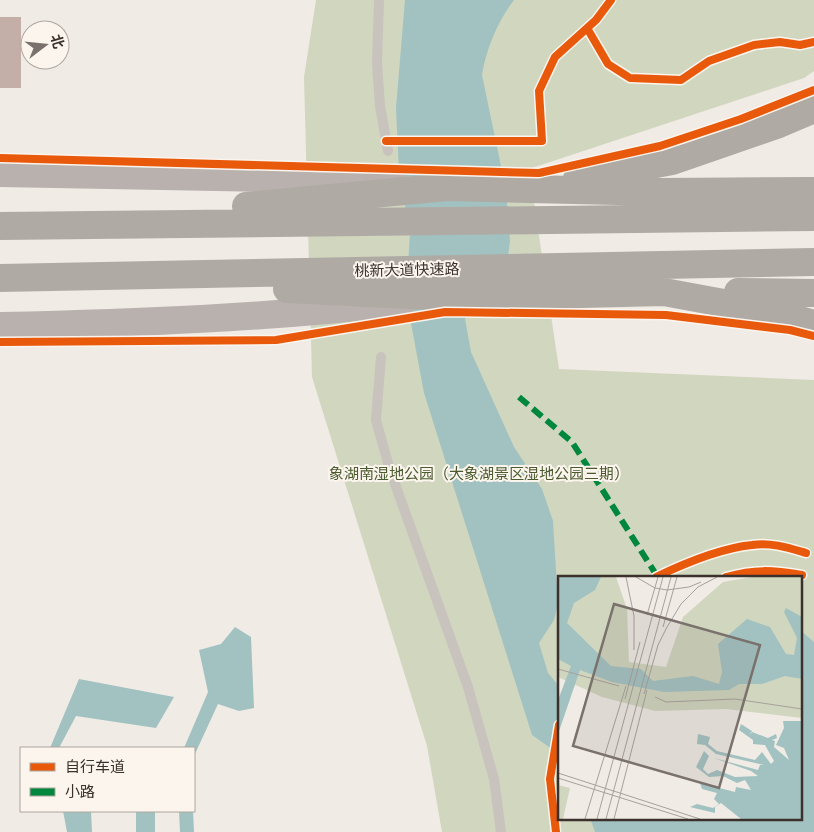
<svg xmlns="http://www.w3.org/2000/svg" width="814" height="832" viewBox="0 0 814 832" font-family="'Asap Condensed','Noto Sans SC',sans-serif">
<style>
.green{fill:#d1d6bf;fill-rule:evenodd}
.water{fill:#a1c2c1}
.building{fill:#c3afa7}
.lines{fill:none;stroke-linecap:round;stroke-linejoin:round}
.lane{stroke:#c9c3be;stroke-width:10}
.primary{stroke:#b8b1ad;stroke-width:28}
.highway{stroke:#afaaa4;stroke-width:28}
.quiet{stroke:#00873e;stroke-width:6;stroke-dasharray:12 6;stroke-linecap:butt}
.cycleway-casing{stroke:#fbf5ee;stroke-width:11}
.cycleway{stroke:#e8590c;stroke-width:8}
.labels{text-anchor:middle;stroke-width:4;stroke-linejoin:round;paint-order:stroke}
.street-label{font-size:15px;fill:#3b302b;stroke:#fbf5ee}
.park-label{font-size:15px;fill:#4a5a2e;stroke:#fbf5ee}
.inset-road{fill:none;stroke:#a8a09b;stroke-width:1}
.view{fill:#7a716c;fill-opacity:0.15;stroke:#7a716c;stroke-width:2.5}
.inset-edge{fill:none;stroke:#3b302b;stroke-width:2.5}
</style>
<rect width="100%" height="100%" fill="#f0ebe5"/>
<path class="green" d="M 316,0 L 814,0 L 814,71 L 804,78 L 529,169 L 559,369 L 814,380 L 814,832 L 442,832 L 427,746 L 312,377 L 304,77 ZM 559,577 L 800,577 L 800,818 L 559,818 Z"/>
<path class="water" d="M 405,0 L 514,0 C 498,21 486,49 482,75 L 506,190 L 510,241 L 508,257 L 465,319 L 471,352 L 514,447 L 542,489 L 553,521 L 558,604 L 554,620 L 539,643 L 548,673 L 559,686 L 559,754 L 532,735 L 424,393 L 406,296 L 410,234 L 399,171 L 396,108 Z
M 235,627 L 251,637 L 254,708 L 239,711 L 218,704 L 194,756 L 194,748 L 184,748 L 208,692 L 199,650 L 221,644 Z
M 800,630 L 814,642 L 814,832 L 595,832 L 590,818 L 800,818 Z
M 79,679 L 174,697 L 156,728 L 76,716 L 59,748 L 50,748 Z
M 63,811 L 91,811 L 92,832 L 67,832 Z
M 136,811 L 155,811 L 155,832 L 136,832 Z
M 179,811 L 193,811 L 194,832 L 180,832 Z"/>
<path class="building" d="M 0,17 L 21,17 L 21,88 L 0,88 Z"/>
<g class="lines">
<path class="lane" d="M 379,0 L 377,63 L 380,106 L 388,151
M 381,357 L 376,420 L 390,470 L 468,687 L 494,779 L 501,832"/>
<path class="primary" d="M 0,173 L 324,179 L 395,184
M 0,326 C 134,323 269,318 403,302"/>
<path class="highway" d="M 577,179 L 672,161 L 779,124 L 814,109
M 246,206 L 447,187 L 660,192 L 814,191
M 0,226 L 814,217
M 0,278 L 814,262
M 287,289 L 449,297 L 664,292 L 772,312 L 814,324
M 738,292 L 814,293"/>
<path class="quiet" d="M 519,397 L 572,442 L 657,576"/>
<defs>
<path id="cycleway" d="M 587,28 L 608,64 L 630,78 L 681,80 L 709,61 L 754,45 L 780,42 L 800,45 L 814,42
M 386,141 L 542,141 L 539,91 L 555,57 L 596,20 L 611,0
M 0,158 L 539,173 L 660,146 L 741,119 L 814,90
M 0,342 L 276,340 L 445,312 L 666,315 L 790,330 L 814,336
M 656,577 C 683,564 722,548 752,545 C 771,542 789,548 806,553
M 726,577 C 755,569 772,570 802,575
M 556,832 L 550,779 L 559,725"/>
</defs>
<use href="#cycleway" class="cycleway-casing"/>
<use href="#cycleway" class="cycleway"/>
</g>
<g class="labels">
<g class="street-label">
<text transform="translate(407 270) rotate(-1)" y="5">桃新大道快速路</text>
</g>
<g class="park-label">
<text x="479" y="479">象湖南湿地公园（大象湖景区湿地公园三期）</text>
</g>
</g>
<g transform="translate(558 576)">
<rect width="244" height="244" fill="#f0ebe5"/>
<path d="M 0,1 L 58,1 L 69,33 L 71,86 L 108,91 L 125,41 L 165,6 L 194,1 L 244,1 L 244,142 L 168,133 L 97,135 L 44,121 L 0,101 ZM 0,209 L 12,212 L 5,243 L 0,243 Z" fill="#d1d6bf"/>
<path d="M 0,1 L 43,1 L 37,14 L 16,27 L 9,47 L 53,90 L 83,93 L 95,105 L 135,100 L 161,108 L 164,96 L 160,68 L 189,43 L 212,51 L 228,78 L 236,79 L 239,62 L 226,36 L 228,32 L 244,41 L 244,103 L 227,100 L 204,108 L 181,108 L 171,114 L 106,116 L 54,106 L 22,94 L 0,158 L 0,124 L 13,90 L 0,83 ZM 225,145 L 244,145 L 243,243 L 183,243 L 163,227 L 157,231 L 157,237 L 132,231 L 139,228 L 155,232 L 161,228 L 156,223 L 159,217 L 144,213 L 142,207 L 177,216 L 178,211 L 193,214 L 187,204 L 179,207 L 165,200 L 151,201 L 138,191 L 146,175 L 151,180 L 145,193 L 150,198 L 159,194 L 177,201 L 200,200 L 193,195 L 156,182 L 200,194 L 202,189 L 206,189 L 158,178 L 147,169 L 139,168 L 140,158 L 152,161 L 150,168 L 159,175 L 197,184 L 204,176 L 213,188 L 216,185 L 207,169 L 195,168 L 195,164 L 181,154 L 183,148 L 194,155 L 191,159 L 194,156 L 210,162 L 218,158 L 219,162 L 214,164 L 217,165 L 216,171 L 231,184 L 226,172 L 218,169 L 226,152 Z" fill="#a1c2c1"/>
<path class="inset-road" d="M 68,1 L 76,40 L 76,74M 78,1 L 97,12 L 109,14 L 131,11 L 143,6M 89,39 L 100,1M 105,51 L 119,1M 0,93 L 61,110M 86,118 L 100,69 L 109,51 L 123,28 L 140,11 L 159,1M 97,121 L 108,126 L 177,123 L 244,133M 67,123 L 82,66M 0,197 L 142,243M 0,202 L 130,243M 27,243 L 68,110M 39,243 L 105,1M 48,243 L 113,1M 56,243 L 89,114"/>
<path class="view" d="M 56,28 L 202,69 L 161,212 L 15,170 Z"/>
<rect width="244" height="244" class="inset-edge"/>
</g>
<rect x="20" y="747" width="175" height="65" fill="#fbf5ee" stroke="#aea6a0"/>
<rect x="30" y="763" width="25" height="8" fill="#e8590c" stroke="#aea6a0"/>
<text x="65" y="772" font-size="15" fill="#3b302b">自行车道</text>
<rect x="30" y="788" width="25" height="8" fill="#00873e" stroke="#aea6a0"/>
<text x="65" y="797" font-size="15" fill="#3b302b">小路</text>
<g transform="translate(45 45) rotate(74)"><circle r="24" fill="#fbf5ee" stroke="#aea6a0"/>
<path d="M0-4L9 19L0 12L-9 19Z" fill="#7a716c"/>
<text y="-8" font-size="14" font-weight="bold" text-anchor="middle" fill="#3b302b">北</text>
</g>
</svg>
